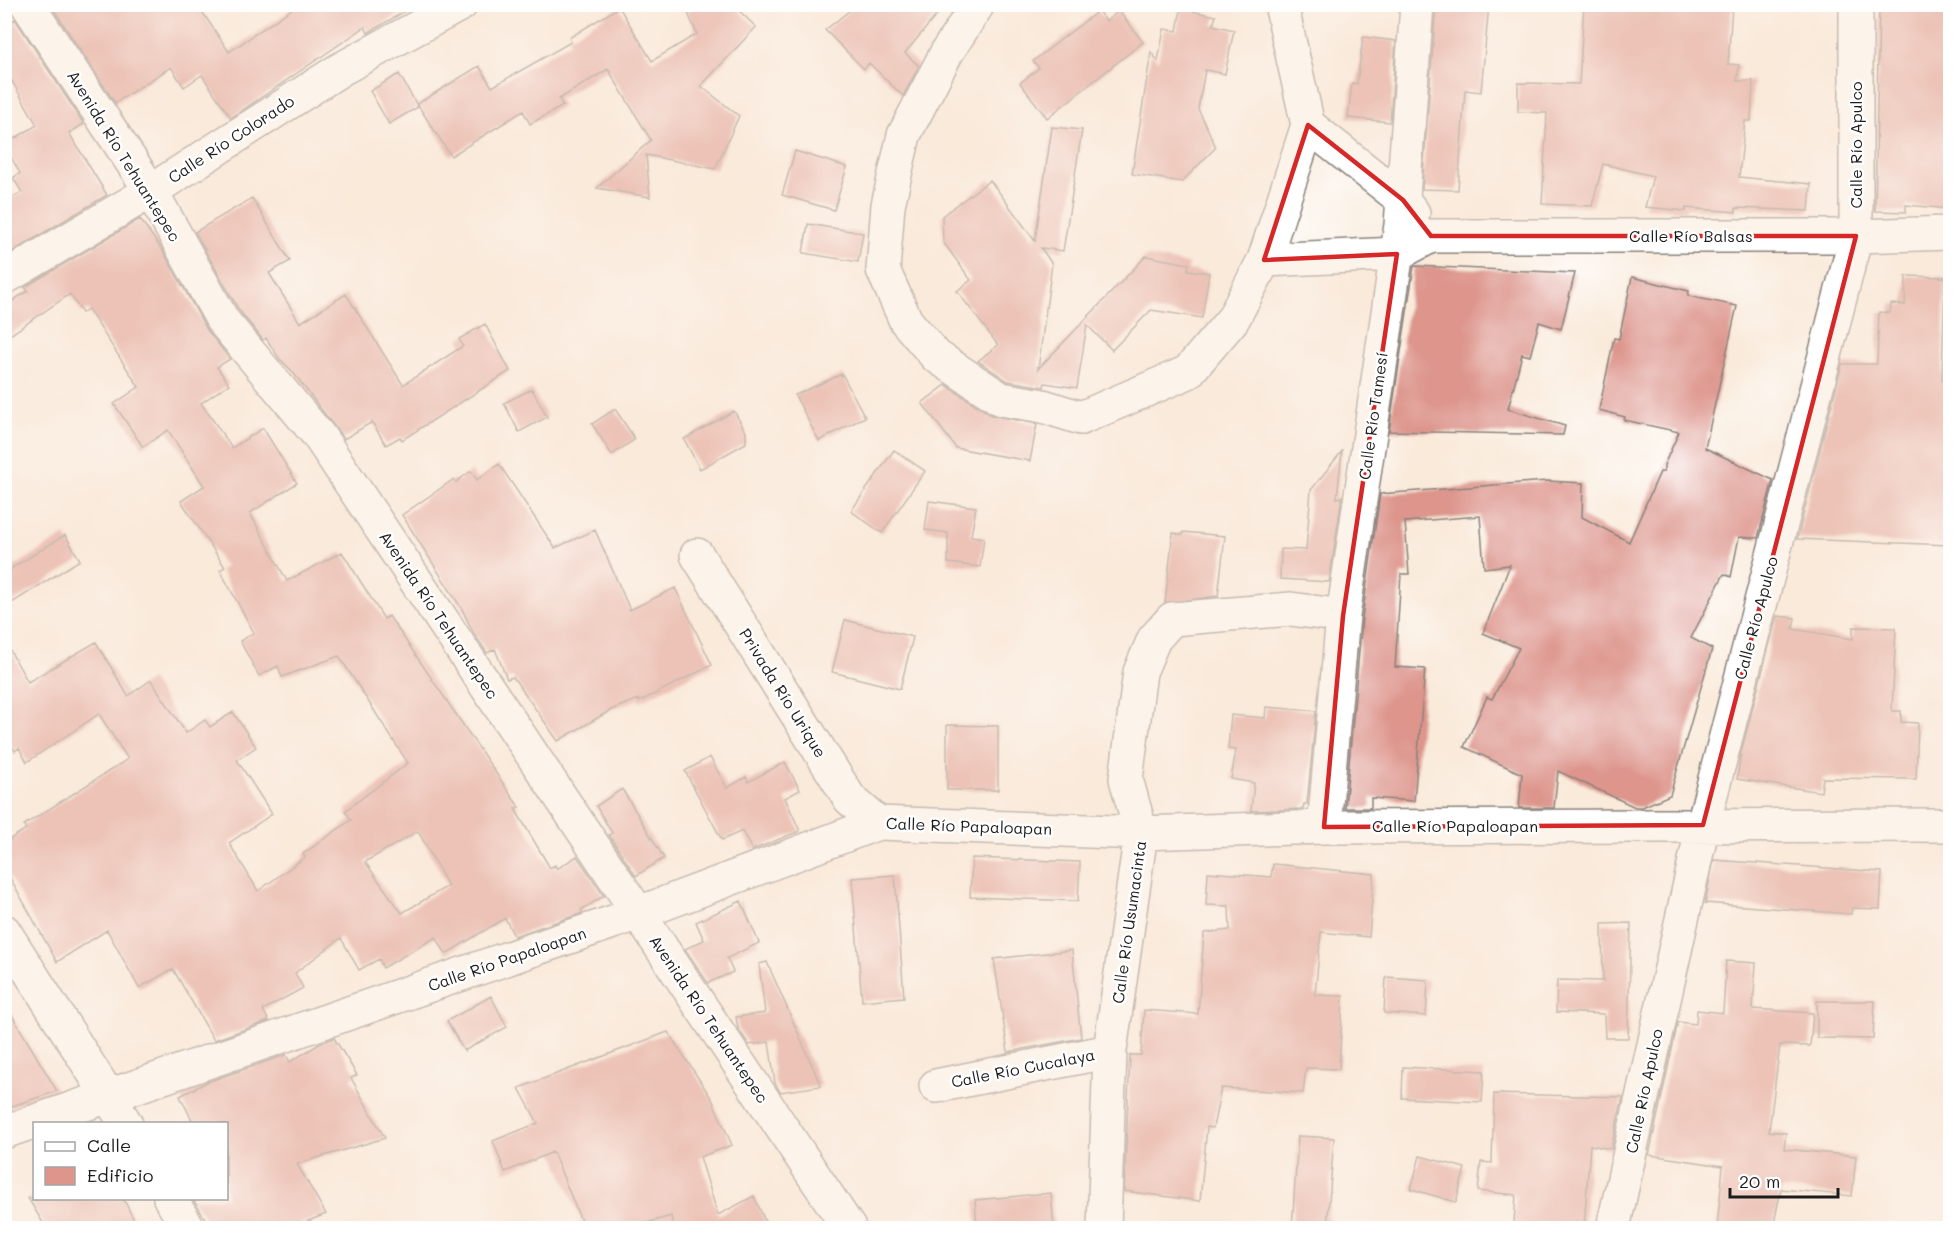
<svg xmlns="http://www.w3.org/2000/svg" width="1955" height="1233" viewBox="0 0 1955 1233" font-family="Mali,sans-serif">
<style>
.building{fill:#dd958c;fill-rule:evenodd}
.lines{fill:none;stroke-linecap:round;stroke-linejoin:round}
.minor-casing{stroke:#8a837b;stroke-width:36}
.minor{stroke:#fff;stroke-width:33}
.marked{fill:none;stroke:#d62828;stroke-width:4.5;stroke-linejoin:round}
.labels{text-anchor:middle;stroke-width:5;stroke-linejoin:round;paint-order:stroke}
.street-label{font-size:16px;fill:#1c1c1c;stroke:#fff}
</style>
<rect width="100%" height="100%" fill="#fff"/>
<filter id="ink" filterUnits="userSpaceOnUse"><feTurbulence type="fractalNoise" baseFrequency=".0167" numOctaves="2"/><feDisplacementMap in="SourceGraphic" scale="12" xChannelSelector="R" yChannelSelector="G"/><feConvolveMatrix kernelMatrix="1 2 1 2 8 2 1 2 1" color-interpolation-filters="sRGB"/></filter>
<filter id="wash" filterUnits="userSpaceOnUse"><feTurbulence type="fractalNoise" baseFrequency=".008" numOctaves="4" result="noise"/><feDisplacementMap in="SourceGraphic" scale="24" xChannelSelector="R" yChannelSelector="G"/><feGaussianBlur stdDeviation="1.35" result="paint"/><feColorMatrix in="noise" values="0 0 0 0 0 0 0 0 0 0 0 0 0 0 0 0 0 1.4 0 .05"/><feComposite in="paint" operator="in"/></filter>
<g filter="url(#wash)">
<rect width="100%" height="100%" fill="#f9eada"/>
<g id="blocks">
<path class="building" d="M 50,4 L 197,4 L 229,52 L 299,4 L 417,4 L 368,33 L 365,27 L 231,118 L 202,75 L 184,87 L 171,67 L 115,103 Z
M 684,4 L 732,4 L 756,27 L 701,86 L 739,116 L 715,169 L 646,155 L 650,197 L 597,188 L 651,140 L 608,69 L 559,99 L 563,106 L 530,124 L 523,111 L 451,156 L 417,104 L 479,66 L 492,87 L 571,42 L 569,38 L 619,7 L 652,61 L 697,34 Z
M 858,4 L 946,4 L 905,53 L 919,66 L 903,96 L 869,63 L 864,69 L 825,30 Z
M 1436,4 L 1489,4 L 1481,92 L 1465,90 L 1458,190 L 1422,189 Z
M 1584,4 L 1732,7 L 1728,64 L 1739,65 L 1737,81 L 1753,81 L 1751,121 L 1745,121 L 1739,177 L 1811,184 L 1809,211 L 1736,208 L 1736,212 L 1686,208 L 1686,211 L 1645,207 L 1653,176 L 1603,164 L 1592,206 L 1542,204 L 1547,113 L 1518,112 L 1518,83 L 1579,84 Z
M 1879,6 L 1937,7 L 1937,12 L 1950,12 L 1950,209 L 1906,205 L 1906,212 L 1875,211 Z
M 1181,9 L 1216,16 L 1213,25 L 1234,30 L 1225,74 L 1205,70 L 1198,109 L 1216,147 L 1182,182 L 1132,174 L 1151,52 L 1158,61 L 1164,29 L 1177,31 Z
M 1098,11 L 1106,21 L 1119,11 L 1143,42 L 1047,118 L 1020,83 L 1039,68 L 1033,61 Z
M 15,19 L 84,124 L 69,133 L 107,195 L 5,256 L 4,203 L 22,192 L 13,178 L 20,173 L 4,145 L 37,125 L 4,67 L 4,26 Z
M 1363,37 L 1396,41 L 1390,122 L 1348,118 L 1352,83 L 1357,84 Z
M 399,74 L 418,107 L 389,124 L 370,91 Z
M 1052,127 L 1082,130 L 1063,251 L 1041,248 L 1052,264 L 1038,369 L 1146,256 L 1189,264 L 1188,270 L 1209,273 L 1202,318 L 1151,310 L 1112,350 L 1087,325 L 1077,388 L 1045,383 L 1044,387 L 1008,381 L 978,361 L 998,345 L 957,291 L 971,280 L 943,242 L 942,216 L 990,180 L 1035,241 Z
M 795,151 L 847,167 L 834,210 L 782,195 Z
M 252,198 L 290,261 L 269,273 L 300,323 L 346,294 L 403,385 L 463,346 L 459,339 L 485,324 L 510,371 L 402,440 L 400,437 L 386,445 L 372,422 L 344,439 L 292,371 L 279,358 L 266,338 L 263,340 L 239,310 L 195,232 Z
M 140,219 L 163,251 L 207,330 L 230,359 L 217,367 L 229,384 L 201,403 L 232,448 L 263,428 L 297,483 L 250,513 L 287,581 L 342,552 L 384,619 L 389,616 L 519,807 L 515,809 L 550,868 L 555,865 L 557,869 L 577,856 L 604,896 L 581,910 L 583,913 L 514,936 L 505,918 L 446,954 L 436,937 L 383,968 L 379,959 L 359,970 L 341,938 L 295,973 L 303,988 L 263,1010 L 269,1021 L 214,1040 L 173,969 L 139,988 L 107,930 L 57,962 L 4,867 L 4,843 L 26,829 L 24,825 L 128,759 L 99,714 L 27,762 L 19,748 L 15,751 L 4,734 L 4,640 L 28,682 L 96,642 L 128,696 L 151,680 L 186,733 L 205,720 L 210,727 L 233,712 L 256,747 L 237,760 L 272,814 L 229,843 L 258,891 L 305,857 L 303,854 L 351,820 L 345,811 L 408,763 L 339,656 L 282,677 L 278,666 L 259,676 L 240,641 L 254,633 L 220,570 L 225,567 L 181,501 L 204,486 L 168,430 L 143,447 L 114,404 L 139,387 L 88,309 L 82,313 L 70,294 L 4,339 L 4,306 L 28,291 L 25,287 ZM 418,831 L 448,886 L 402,913 L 365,862 Z
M 808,224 L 863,233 L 858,262 L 803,253 Z
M 1414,266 L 1575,273 L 1561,329 L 1539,322 L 1530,356 L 1522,354 L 1508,409 L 1565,426 L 1563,435 L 1389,431 Z
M 1906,276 L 1945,277 L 1942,380 L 1950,380 L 1950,545 L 1797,539 L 1842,364 L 1877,364 L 1879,312 L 1890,313 L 1891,304 L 1905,305 Z
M 1632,277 L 1689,291 L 1688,296 L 1737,306 L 1705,448 L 1773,480 L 1758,538 L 1739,537 L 1731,577 L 1724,574 L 1691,638 L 1712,649 L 1670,795 L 1642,807 L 1635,807 L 1558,771 L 1554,808 L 1519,808 L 1522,774 L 1464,747 L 1487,697 L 1492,699 L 1519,648 L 1483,633 L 1510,565 L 1484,568 L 1480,516 L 1405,522 L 1409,574 L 1401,574 L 1395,667 L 1425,669 L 1414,801 L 1371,798 L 1371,808 L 1345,808 L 1362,618 L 1380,494 L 1547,481 L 1583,483 L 1582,517 L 1629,542 L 1660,472 L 1664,472 L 1664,465 L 1679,432 L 1624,420 L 1625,417 L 1599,410 L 1614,338 L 1619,339 Z
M 842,374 L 865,417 L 819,441 L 795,395 Z
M 946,385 L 991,415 L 1037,424 L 1030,461 L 956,448 L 922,403 Z
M 532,389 L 547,417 L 519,432 L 504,403 Z
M 615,409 L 635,439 L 612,455 L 592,424 Z
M 734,411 L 746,432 L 746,443 L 700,469 L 684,439 Z
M 894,450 L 925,471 L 882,533 L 851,511 Z
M 1342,451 L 1337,498 L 1342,497 L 1329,582 L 1280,579 L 1281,549 L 1306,550 L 1311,490 Z
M 499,464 L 555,548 L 595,530 L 630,610 L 675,588 L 712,665 L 639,702 L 638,699 L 611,710 L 558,741 L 513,677 L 507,679 L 495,649 L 487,653 L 473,632 L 462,609 L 402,515 L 454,479 L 456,482 L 471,471 L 477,480 Z
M 929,501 L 976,507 L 971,536 L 984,538 L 980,567 L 948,563 L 948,533 L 925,530 Z
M 1183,532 L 1225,536 L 1218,596 L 1165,603 L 1173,533 L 1183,535 Z
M 65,535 L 80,560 L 4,608 L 4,573 Z
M 1777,616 L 1795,618 L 1793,629 L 1853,639 L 1853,627 L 1896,628 L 1892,711 L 1901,711 L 1901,722 L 1918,723 L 1916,779 L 1823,778 L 1821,792 L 1737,779 L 1741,752 Z
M 845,620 L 913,637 L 900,689 L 832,672 Z
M 1266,707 L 1316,711 L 1307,804 L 1304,804 L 1303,809 L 1251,811 L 1254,783 L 1231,779 L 1236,750 L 1228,749 L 1231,715 L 1265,718 Z
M 947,725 L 998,726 L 998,790 L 947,790 Z
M 710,757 L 727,788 L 746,777 L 748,782 L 785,762 L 800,790 L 785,798 L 800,831 L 752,850 L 742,831 L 722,840 L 685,771 Z
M 622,789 L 664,858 L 636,876 L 609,835 L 612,833 L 596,806 Z
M 972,858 L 1080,862 L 1078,901 L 970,897 Z
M 1714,860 L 1882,872 L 1880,909 L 1852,908 L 1851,914 L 1705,903 Z
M 1273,864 L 1374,874 L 1369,937 L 1321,932 L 1315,995 L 1343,996 L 1339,1069 L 1306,1068 L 1303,1093 L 1221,1088 L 1213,1128 L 1207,1127 L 1200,1201 L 1124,1191 L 1130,1055 L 1141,1055 L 1144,1010 L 1198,1014 L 1204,933 L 1230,930 L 1229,906 L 1206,905 L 1208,872 L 1271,877 Z
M 895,875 L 904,997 L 862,1001 L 852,878 Z
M 741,901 L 759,943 L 727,958 L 733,972 L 708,983 L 685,949 L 704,940 L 696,922 Z
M 1631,923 L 1628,1038 L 1605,1038 L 1604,1014 L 1556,1012 L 1557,980 L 1603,981 L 1602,924 Z
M 1072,950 L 1081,1038 L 1008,1052 L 994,959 Z
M 1726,961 L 1756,963 L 1753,1009 L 1813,1013 L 1810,1046 L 1780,1045 L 1769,1131 L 1786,1133 L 1784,1149 L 1856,1156 L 1852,1196 L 1781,1189 L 1773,1228 L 1717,1228 L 1723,1166 L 1649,1155 L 1678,1022 L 1696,1024 L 1697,1010 L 1723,1013 Z
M 767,962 L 788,1010 L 821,1086 L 780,1092 L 775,1083 L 769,1042 L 749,1045 L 738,1028 L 736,1017 L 765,1013 L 759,964 Z
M 1386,977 L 1428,980 L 1426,1016 L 1384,1013 Z
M 491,996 L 507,1027 L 464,1051 L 447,1021 Z
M 1817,1001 L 1875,1001 L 1873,1039 L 1817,1038 Z
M 4,1002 L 57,1091 L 4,1109 Z
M 668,1032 L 712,1099 L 732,1145 L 700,1157 L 718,1215 L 754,1196 L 768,1228 L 673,1228 L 671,1216 L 629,1228 L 584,1228 L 553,1152 L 505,1172 L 493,1141 L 538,1123 L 519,1088 Z
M 334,1038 L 357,1075 L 351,1078 L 385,1138 L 297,1164 L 326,1214 L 290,1228 L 211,1228 L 192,1198 L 226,1198 L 226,1124 L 194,1124 L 180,1096 L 207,1082 L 286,1055 L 290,1062 L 321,1043 Z
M 1403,1067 L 1484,1071 L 1482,1102 L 1402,1098 Z
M 1494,1094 L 1623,1097 L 1611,1149 L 1590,1145 L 1584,1228 L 1514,1223 L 1516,1195 L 1478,1191 L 1481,1162 L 1492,1163 Z
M 1298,1136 L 1334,1138 L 1327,1228 L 1292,1228 Z
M 1420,1156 L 1465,1168 L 1456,1202 L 1411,1189 Z
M 1051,1193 L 1054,1228 L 977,1228 L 975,1200 Z
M 28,1198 L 123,1198 L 138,1228 L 46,1228 Z"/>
</g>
</g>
<g filter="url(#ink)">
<use href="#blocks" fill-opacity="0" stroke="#8a837b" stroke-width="1.5"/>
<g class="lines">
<defs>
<path id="minor" d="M 27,4 L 151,191 L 223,321 L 319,436 L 849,1228
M 978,4 L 947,52 L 904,135 L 888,205 L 883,270 L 906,321 L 936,356 L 1001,399 L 1043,406 L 1081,418 L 1188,372 L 1233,319 L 1264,260 L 1308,125 L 1281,4
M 1308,125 L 1403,200 L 1413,213
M 1264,260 L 1397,254 L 1431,236 L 1856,236 L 1950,233
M 4,278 L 151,191 L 341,69 L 461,4
M 697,555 L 850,799 L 878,823
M 1324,827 L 1343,616 L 1401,225 L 1417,4
M 4,931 L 126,1124
M 936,1086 L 1110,1051
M 4,1132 L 639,913 L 878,823 L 1141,833 L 1324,827 L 1950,825
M 170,1198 L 188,1228
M 1104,1228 L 1110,1051 L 1141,833 L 1126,779 L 1140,672 L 1154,639 L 1172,619 L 1291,609 L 1343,616
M 1613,1228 L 1703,825 L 1856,236 L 1856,4"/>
</defs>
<use href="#minor" class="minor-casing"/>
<use href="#minor" class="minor"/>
</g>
</g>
<path d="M0 0H1955V1233H0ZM 1308,125 L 1403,200 L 1431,236 L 1856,236 L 1703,825 L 1324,827 L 1343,616 L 1397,254 L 1264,260 Z" fill="#f9eada" fill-opacity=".55" fill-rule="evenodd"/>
<path class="marked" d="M 1308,125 L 1403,200 L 1431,236 L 1856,236 L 1703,825 L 1324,827 L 1343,616 L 1397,254 L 1264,260 Z"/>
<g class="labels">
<g class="street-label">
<text transform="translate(231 139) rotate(-33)" y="6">Calle Río Colorado</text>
<text transform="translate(1856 145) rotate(-90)" y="6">Calle Río Apulco</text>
<text transform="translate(124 156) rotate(58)" y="6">Avenida Río Tehuantepec</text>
<text x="1691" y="242">Calle Río Balsas</text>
<text transform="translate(1373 416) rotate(-82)" y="6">Calle Río Tamesí</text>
<text transform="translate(439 615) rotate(56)" y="6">Avenida Río Tehuantepec</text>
<text transform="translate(1756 618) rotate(-75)" y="6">Calle Río Apulco</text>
<text transform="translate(783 693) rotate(58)" y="6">Privada Río Urique</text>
<text transform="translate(969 826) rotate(2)" y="6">Calle Río Papaloapan</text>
<text x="1455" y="832">Calle Río Papaloapan</text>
<text transform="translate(1129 922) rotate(-82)" y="6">Calle Río Usumacinta</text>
<text transform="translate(507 959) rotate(-19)" y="6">Calle Río Papaloapan</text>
<text transform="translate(709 1019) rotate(56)" y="6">Avenida Río Tehuantepec</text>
<text transform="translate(1023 1068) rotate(-11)" y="6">Calle Río Cucalaya</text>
<text transform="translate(1644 1091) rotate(-78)" y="6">Calle Río Apulco</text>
</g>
</g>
<rect width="1955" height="1233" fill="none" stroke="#fff" stroke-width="24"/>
<rect x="33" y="1122" width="195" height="78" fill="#ffffff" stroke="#a4a4a4" stroke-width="1.5"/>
<rect x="45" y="1142" width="30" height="9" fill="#ffffff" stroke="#a4a4a4" stroke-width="1.5"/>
<text x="87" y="1152" font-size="18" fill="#1c1c1c">Calle</text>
<rect x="45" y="1167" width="30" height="18" fill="#dd958c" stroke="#a4a4a4" stroke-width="1.5"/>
<text x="87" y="1182" font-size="18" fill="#1c1c1c">Edificio</text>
<path d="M1730 1188v9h108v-9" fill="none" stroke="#1c1c1c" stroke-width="3"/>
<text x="1739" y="1188" font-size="18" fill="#1c1c1c" stroke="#ffffff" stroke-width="4.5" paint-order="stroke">20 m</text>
</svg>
